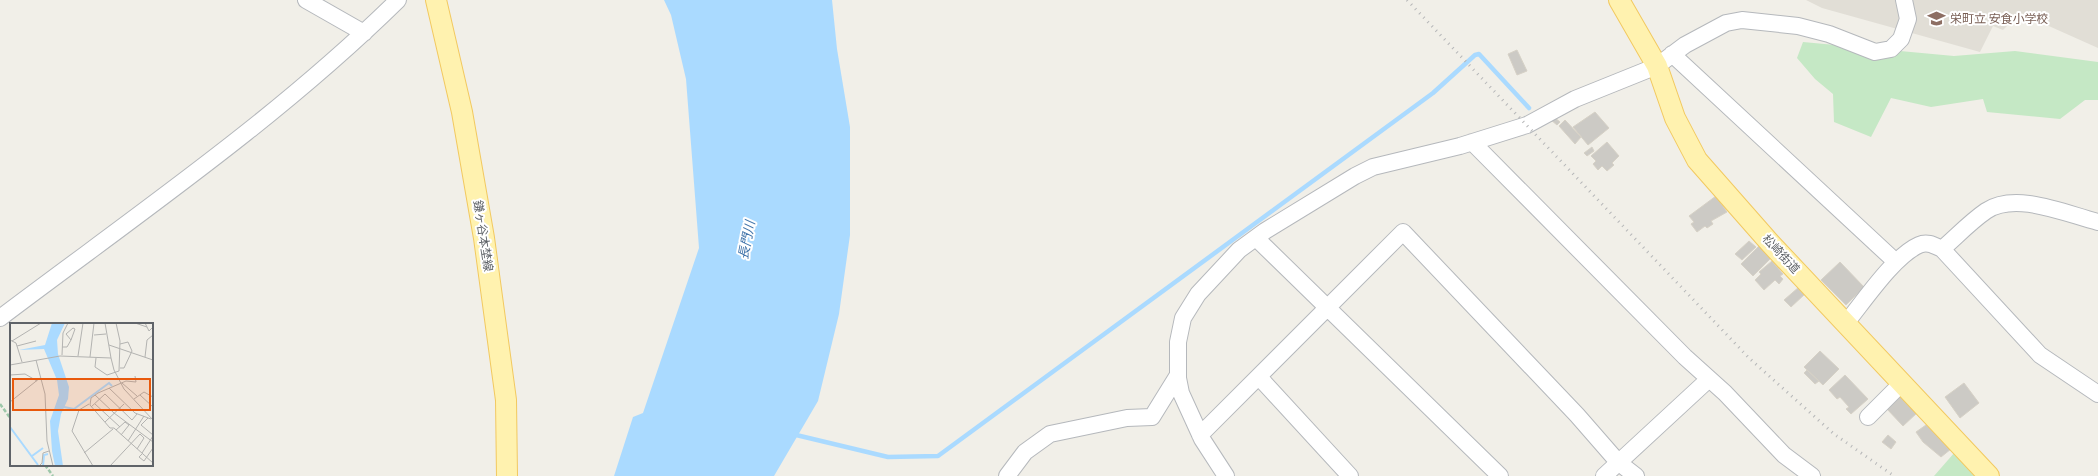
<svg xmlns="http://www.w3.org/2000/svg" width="2098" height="476" viewBox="0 0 2098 476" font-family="'Source Sans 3','Noto Sans JP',sans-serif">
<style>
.education{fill:#e1ded6}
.green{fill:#c5e8c5}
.water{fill:#aadaff}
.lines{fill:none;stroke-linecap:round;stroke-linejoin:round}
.stream{stroke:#aadaff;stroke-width:4.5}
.building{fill:#cccac5;stroke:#d6d1c6}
.minor-casing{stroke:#b5b8bc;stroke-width:18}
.major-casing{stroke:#f2c960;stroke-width:22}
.path{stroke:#9cc7a9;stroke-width:2.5;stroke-dasharray:4 2;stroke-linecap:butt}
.minor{stroke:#fff;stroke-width:16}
.major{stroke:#fff2af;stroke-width:20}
.rail{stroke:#b6b7b8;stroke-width:3;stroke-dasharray:1 5;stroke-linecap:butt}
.labels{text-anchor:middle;stroke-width:4;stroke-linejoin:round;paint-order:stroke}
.education-label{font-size:12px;fill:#785e54;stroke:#fff;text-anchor:start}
.street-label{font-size:12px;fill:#5f6368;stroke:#fff}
.water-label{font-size:13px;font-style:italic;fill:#4174aa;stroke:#fff}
.inset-river{fill:none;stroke:#aadaff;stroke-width:2}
.inset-road{fill:none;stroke:#b3b3b1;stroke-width:1}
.view{fill:#e8590c;fill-opacity:0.15;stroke:#e8590c;stroke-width:2}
.inset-edge{fill:none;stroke:#5f6368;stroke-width:2}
</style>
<rect width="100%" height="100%" fill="#f1efe8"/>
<path class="education" d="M 1806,0 L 2098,0 L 2098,48 L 2020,13 L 2003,30 L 1993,26 L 1980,52 L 1822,8 Z"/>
<path class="green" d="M 1803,42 L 1954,56 L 2015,51 L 2098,62 L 2098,100 L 2085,100 L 2060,119 L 1987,112 L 1983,99 L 1931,107 L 1891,98 L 1871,137 L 1834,122 L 1833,94 L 1815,79 L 1797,58 Z
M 1955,452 L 1977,476 L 1934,476 Z"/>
<path class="water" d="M 664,0 L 832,0 L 837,49 L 850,127 L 850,235 L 839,314 L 818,401 L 774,476 L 614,476 L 633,417 L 643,413 L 699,248 L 686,79 L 671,15 Z"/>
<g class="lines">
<path class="stream" d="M 792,434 L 888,457 L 938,456 L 1433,93 L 1475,55 L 1479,54 L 1529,108"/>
</g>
<path class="building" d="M 1517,50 L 1527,71 L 1517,75 L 1508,54 Z
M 1595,112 L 1609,128 L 1588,145 L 1573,127 Z
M 1554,117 L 1560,122 L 1557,125 L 1551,120 Z
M 1565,120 L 1581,137 L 1575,144 L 1559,126 Z
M 1607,142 L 1619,156 L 1612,163 L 1614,165 L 1607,171 L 1602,166 L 1598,170 L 1593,164 L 1596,161 L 1591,156 Z
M 1592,147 L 1594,151 L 1587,156 L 1584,153 Z
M 1716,196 L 1727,212 L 1711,221 L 1713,224 L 1707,228 L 1705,226 L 1697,232 L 1691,224 L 1694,222 L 1689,216 Z
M 1749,241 L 1756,247 L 1742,260 L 1735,254 Z
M 1759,246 L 1771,258 L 1753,276 L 1741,264 Z
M 1772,261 L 1783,274 L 1780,276 L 1783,279 L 1779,284 L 1775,280 L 1764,290 L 1755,280 L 1761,274 L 1759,272 Z
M 1840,262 L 1864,287 L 1846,305 L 1821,280 Z
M 1799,287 L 1805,294 L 1791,307 L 1784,300 Z
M 1820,351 L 1839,369 L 1823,385 L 1804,367 Z
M 1807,370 L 1819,381 L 1815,384 L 1804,373 Z
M 1845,375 L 1868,399 L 1851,414 L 1846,409 L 1849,407 L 1840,397 L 1837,399 L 1829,390 Z
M 1964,383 L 1979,403 L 1960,418 L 1945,397 Z
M 1901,394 L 1918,412 L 1903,426 L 1886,408 Z
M 1926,425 L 1935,434 L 1938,433 L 1951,449 L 1941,457 L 1923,442 L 1916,432 Z
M 1888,435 L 1896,442 L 1891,449 L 1882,442 Z"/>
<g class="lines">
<defs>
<path id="minor" d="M 306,0 L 364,33
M 1672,54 L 1896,262
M 1472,142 L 1685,357 L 1725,393 L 1784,455 L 1812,476
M 1256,238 L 1500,476
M 1942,249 C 1956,237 1970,222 1986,211 C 2016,191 2066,214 2098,222
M 0,318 C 135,216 277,119 398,0
M 1846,323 C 1864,301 1894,256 1919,245 C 1928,241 1935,246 1942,249 L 2040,355 L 2098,394
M 1259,377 L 1350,476
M 1868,417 L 1902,383
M 1200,435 L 1403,232 L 1577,415 L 1618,462 L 1636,476
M 1007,476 L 1025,452 L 1050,434 L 1127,418 L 1152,417 L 1178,375
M 1226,476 L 1202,439 L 1181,393 L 1178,378 L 1178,342 L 1183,318 L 1198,294 L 1239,250 L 1265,231 L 1355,176 L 1373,167 L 1460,146 L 1527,125 L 1575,99 L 1657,66 L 1685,45 L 1726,23 L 1742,20 L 1798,26 L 1829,34 L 1875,52 L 1891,49 L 1901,39 L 1908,19 L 1904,0
M 1604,476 L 1709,379"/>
<path id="major" d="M 436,0 L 462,112 L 484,238 L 506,400 L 507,476
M 1619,0 L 1657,66 L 1675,118 L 1697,160 L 1770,243 L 1989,476"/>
</defs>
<use href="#minor" class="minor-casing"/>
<use href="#major" class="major-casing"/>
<path class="path" d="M 0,404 L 11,419
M 45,465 L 53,476"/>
<use href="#minor" class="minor"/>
<use href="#major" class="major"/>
<path class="rail" d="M 1407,0 L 1749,358 L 1834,434 L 1894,476"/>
</g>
<defs>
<symbol id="school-bare" viewBox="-9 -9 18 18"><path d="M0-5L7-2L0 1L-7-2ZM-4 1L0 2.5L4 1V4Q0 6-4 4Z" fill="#8d6e63" stroke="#fff" stroke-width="2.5" paint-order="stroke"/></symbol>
</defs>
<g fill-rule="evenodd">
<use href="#school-bare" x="1924" y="6" width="25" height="25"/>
</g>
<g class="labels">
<g class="education-label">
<text x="1950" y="23">栄町立 安食小学校</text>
</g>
<g class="street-label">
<text transform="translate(483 236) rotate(81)" y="4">鎌ヶ谷本埜線</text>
<text transform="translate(1781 254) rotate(47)" y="4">松崎街道</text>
</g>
<g class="water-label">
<text transform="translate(746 240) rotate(-79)" y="5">長門川</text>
</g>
</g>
<g transform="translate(10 323)">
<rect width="143" height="143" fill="#f1efe8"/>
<path d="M 42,0 L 55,0 L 47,17 L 48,31 L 59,64 L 58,76 L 51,91 L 48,108 L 53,143 L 45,143 L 42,128 L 40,98 L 49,72 L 47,57 L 34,26 L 9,27 L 35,22 Z" fill="#aadaff"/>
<path class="inset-river" d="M 54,84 L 64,86 L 99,60 L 102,63M 0,104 L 28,142M 22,133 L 33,125M 33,143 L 34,132 L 38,131"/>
<path class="inset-road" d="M 125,0 L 137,4M 135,0 L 139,8 L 143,4M 84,12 L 96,11M 0,17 L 6,20 L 12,39M 2,18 L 31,0M 99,22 L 143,37M 7,23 L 26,18M 52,24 L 57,24 L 61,17 L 65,6 L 63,5 L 56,11 L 61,17M 52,32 L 53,10 L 58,0M 68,33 L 73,0M 80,34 L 84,0M 135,34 L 137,17 L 143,12M 86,35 L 85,44 L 97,52 L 109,48 L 110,18 L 106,0M 101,35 L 104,47 L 114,66 L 143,97M 26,37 L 35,71 L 37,118 L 43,143M 0,42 L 50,33 L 101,35 L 95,0M 110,45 L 114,45 L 122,28 L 118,19 L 110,21M 0,52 L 15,51 L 27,58M 125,53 L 126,59 L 116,58 L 88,70 L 81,75 L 80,82 L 100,105 L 104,105 L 143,140M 112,60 L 127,73M 99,65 L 125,90 L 141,96M 85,72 L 104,90 L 143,119M 130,72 L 143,84M 124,76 L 134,69 L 143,74M 0,79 L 30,55M 79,81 L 69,87 L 62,108 L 83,143M 85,81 L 110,104M 81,84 L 95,71 L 122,97 L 127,91M 138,95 L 131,102 L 143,112M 95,99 L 114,81M 106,107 L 115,99 L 119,102 L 111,112M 118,118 L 134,93M 74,130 L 103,106M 132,130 L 143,113M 132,131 L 129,134 L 134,138 L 143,125M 29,143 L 32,140 L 33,130 L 39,128M 100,143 L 130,111 L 134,115 L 127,126"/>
<path class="view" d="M 3,56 L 140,56 L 140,87 L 3,87 Z"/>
<rect width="143" height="143" class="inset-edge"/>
</g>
</svg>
